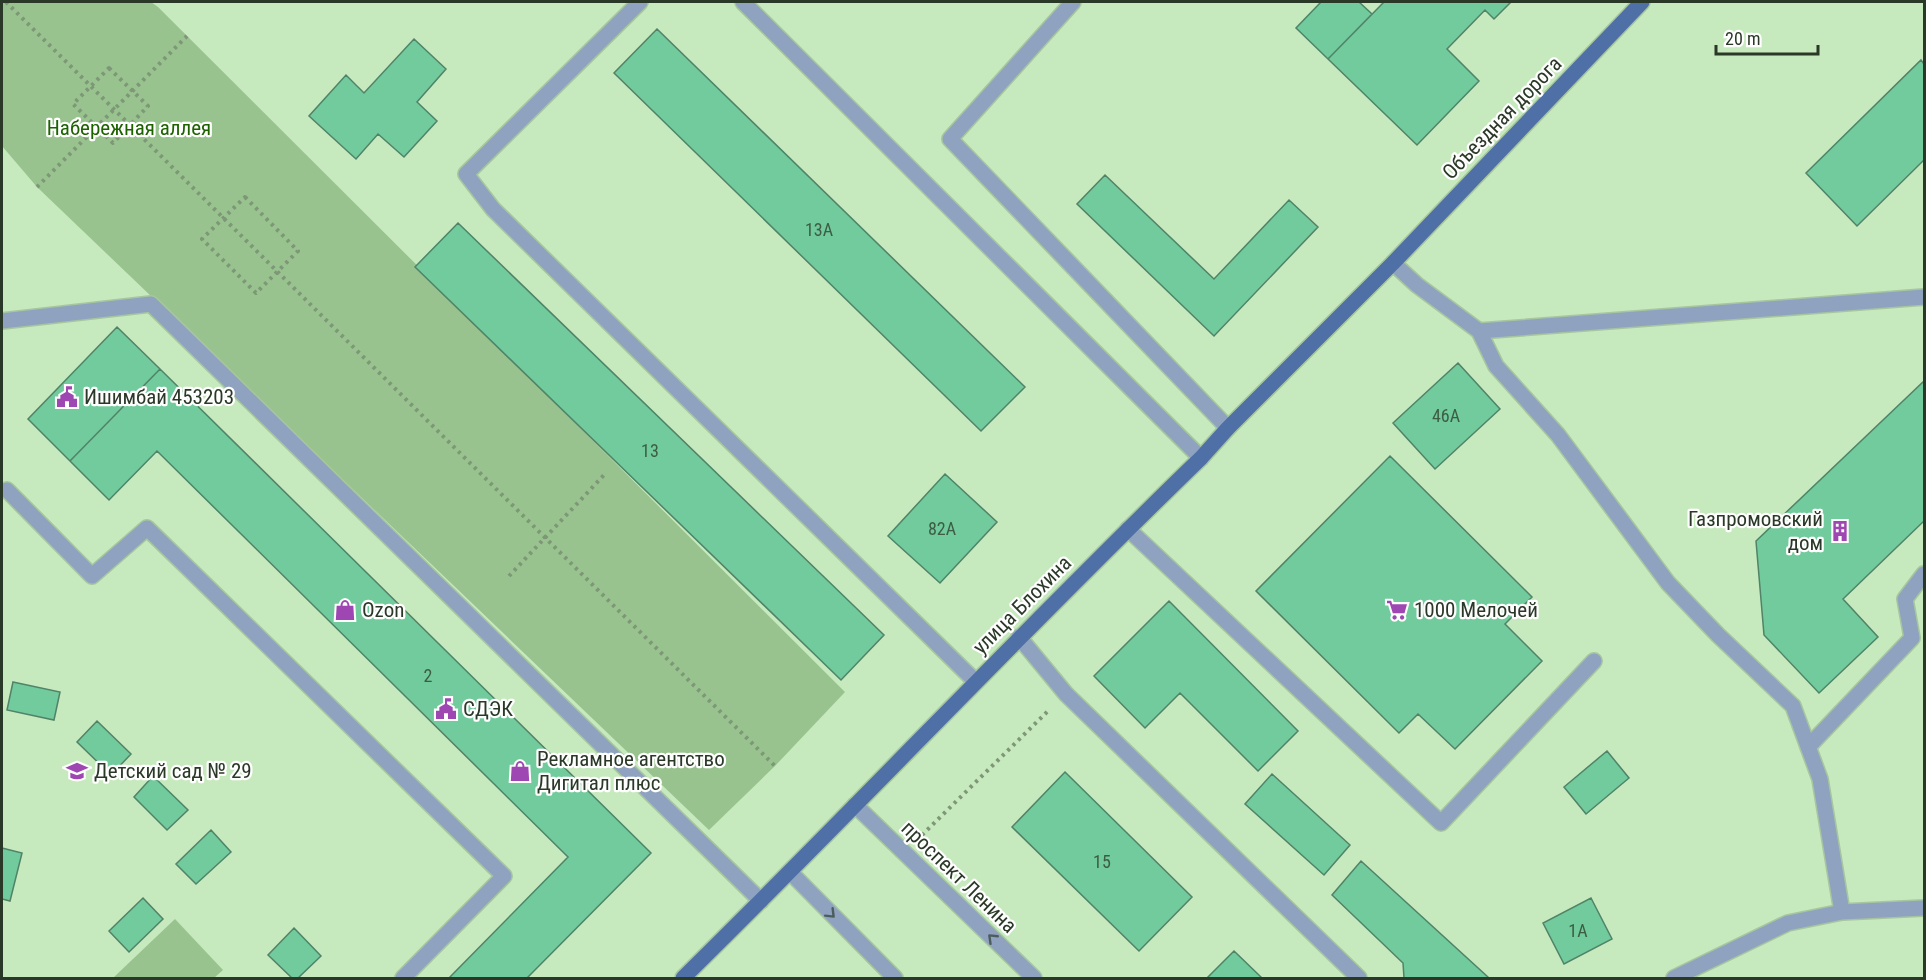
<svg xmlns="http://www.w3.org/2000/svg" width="1926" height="980" viewBox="0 0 1926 980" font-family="'Roboto Condensed',sans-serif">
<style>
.green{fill:#98c38e}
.building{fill:#71cb9c;stroke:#508368;stroke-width:1.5}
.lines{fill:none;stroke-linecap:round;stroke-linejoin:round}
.minor-casing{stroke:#a7c69f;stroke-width:18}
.major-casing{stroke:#a7c69f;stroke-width:18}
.path{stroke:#7d9777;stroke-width:4;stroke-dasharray:3 4.5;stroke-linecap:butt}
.minor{stroke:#8fa3c1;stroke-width:15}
.major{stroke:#4e70a6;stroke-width:15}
.oneway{stroke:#4d5d5d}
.labels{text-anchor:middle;stroke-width:4.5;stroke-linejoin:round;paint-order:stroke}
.number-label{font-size:18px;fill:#3c5d44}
.street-label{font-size:21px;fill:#2a3827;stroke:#fefefe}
.park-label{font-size:21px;fill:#1c6300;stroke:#fefefe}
.poi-label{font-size:21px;fill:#2a3827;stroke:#fefefe;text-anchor:start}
</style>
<rect width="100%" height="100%" fill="#c6e9bd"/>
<path class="green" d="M 2,2 L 151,2 L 158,7 L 845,692 L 775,766 L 709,830 L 37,187 L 2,146 Z
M 175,919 L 223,970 L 214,978 L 113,978 Z"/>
<path class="building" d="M 1321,2 L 1359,2 L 1372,14 L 1328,59 L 1296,28 Z
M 1384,2 L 1511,2 L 1494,19 L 1485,10 L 1447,49 L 1479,81 L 1417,145 L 1328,59 Z
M 657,29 L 1025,387 L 981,431 L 614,73 Z
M 414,39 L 446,69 L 417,102 L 437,121 L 404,157 L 378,134 L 356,159 L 309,116 L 346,75 L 364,93 Z
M 1921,60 L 1924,64 L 1924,160 L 1857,226 L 1806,173 Z
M 1105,175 L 1214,279 L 1289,200 L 1318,227 L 1214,336 L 1077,204 Z
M 458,223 L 884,635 L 841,680 L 415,267 Z
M 117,327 L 160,369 L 70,461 L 28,419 Z
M 1458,363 L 1500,409 L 1435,469 L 1393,423 Z
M 160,369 L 651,853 L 527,978 L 449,978 L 568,857 L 157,451 L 109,500 L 70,461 Z
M 1924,381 L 1924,521 L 1843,599 L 1878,637 L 1819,693 L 1764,635 L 1756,541 Z
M 1390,456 L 1532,597 L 1505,624 L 1542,661 L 1455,749 L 1418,714 L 1399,733 L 1256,591 Z
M 945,474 L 997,522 L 940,583 L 888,536 Z
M 1169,601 L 1298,731 L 1258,771 L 1180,693 L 1145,728 L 1094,676 Z
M 13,682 L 60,692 L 54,720 L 7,710 Z
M 97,721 L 131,754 L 111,775 L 77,742 Z
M 1607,751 L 1629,778 L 1586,814 L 1564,787 Z
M 1065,772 L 1192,897 L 1139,951 L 1012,827 Z
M 1272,774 L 1350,845 L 1324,875 L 1245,804 Z
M 153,776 L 188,810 L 167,830 L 134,797 Z
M 211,830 L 231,852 L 196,884 L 176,864 Z
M 2,848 L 22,853 L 10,901 L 2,899 Z
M 1361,861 L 1489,978 L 1404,978 L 1403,963 L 1332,895 Z
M 143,898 L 163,919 L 129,952 L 109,931 Z
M 1591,898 L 1612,939 L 1564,964 L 1543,923 Z
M 294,928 L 321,956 L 298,978 L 292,978 L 268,955 Z
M 1234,951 L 1262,978 L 1207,978 Z"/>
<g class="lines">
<defs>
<path id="minor" d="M 640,2 L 466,174 L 493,209 L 975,681
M 743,2 L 1201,458
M 1073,2 L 950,139 L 1228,428
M 1393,263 L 1417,285 L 1479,331 L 1924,297
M 2,321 L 151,304 L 761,901
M 1479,331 L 1496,366 L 1558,435 L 1668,583 L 1718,635 L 1793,706 L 1820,779 L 1842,912
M 7,490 L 92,576 L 147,528 L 504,876 L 403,978
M 1128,529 L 1441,823 L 1594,661
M 1019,637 L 1066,694 L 1359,978
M 1808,747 L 1912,638 L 1905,599 L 1924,574
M 855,805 L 1034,978
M 790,872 L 895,978
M 1674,978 L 1788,923 L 1842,912 L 1924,908"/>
<path id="major" d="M 683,978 C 857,807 1025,628 1201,458 L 1228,428 L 1393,263 L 1642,2"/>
</defs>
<use href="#minor" class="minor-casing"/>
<use href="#major" class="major-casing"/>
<path class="path" d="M 6,2 L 775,766
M 109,68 L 148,106 L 113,143 L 73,104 Z
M 37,187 L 187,36
M 245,197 L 298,251 L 256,293 L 202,239 Z
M 509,576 L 604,475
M 922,835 L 1049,710"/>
<use href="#minor" class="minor"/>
<use href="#major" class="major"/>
</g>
<defs><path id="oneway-chevron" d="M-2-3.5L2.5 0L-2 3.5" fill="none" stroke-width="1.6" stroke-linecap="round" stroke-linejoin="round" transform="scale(1.5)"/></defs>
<g class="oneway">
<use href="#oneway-chevron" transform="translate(831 914) rotate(45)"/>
<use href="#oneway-chevron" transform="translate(992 938) rotate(-136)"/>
</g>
<defs>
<symbol id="civic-bare" viewBox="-9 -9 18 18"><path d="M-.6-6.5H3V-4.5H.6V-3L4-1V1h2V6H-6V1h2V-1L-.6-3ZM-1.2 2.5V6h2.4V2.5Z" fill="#9e46b2" stroke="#fefefe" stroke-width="2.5" paint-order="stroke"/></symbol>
<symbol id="building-bare" viewBox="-9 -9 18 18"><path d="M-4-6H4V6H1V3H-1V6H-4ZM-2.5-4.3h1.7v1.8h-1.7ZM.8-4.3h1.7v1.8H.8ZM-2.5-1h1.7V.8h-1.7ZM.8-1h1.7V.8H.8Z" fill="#9e46b2" stroke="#fefefe" stroke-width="2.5" paint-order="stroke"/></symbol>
<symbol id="shop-bare" viewBox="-9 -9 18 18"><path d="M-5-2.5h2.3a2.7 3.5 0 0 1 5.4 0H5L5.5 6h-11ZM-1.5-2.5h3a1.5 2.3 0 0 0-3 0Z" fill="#9e46b2" stroke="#fefefe" stroke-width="2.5" paint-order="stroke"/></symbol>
<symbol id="supermarket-bare" viewBox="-9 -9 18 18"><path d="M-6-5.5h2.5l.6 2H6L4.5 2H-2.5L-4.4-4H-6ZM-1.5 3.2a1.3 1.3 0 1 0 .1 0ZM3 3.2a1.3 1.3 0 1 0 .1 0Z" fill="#9e46b2" stroke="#fefefe" stroke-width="2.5" paint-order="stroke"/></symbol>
<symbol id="school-bare" viewBox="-9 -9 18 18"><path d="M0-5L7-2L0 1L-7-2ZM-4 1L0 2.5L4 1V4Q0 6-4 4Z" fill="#9e46b2" stroke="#fefefe" stroke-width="2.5" paint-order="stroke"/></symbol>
</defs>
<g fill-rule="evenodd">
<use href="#civic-bare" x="52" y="382" width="30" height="30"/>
<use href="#building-bare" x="1825" y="516" width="30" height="30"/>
<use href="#shop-bare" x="330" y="595" width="30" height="30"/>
<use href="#supermarket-bare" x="1382" y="595" width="30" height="30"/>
<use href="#civic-bare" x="431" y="694" width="30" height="30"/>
<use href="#school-bare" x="62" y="756" width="30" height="30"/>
<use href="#shop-bare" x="505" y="756" width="30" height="30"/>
</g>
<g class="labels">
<g class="number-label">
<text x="819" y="236">13А</text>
<text x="1446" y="422">46А</text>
<text x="650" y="457">13</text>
<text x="942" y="535">82А</text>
<text x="428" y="682">2</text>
<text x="1102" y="868">15</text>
<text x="1578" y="937">1А</text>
</g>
<g class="street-label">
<text transform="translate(1502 118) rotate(-46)" y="7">Объездная дорога</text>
<text transform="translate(1022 605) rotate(-45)" y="7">улица Блохина</text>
<text transform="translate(959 877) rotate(44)" y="7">проспект Ленина</text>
</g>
<g class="park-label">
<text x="129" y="135">Набережная аллея</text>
</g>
<g class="poi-label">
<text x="84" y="404">Ишимбай 453203</text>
<text x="1823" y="526" text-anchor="end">Газпромовский<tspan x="1823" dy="24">дом</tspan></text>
<text x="362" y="617">Ozon</text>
<text x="1414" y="617">1000 Мелочей</text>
<text x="463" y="716">СДЭК</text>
<text x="537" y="766">Рекламное агентство<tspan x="537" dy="24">Дигитал плюс</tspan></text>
<text x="94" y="778">Детский сад № 29</text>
</g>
</g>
<rect width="1926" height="980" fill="none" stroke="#2a3827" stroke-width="6"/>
<path d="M1716 45v9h102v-9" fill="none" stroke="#2a3827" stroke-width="3"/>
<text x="1725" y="45" font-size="18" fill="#2a3827" stroke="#fefefe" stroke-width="4.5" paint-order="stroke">20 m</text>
</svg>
